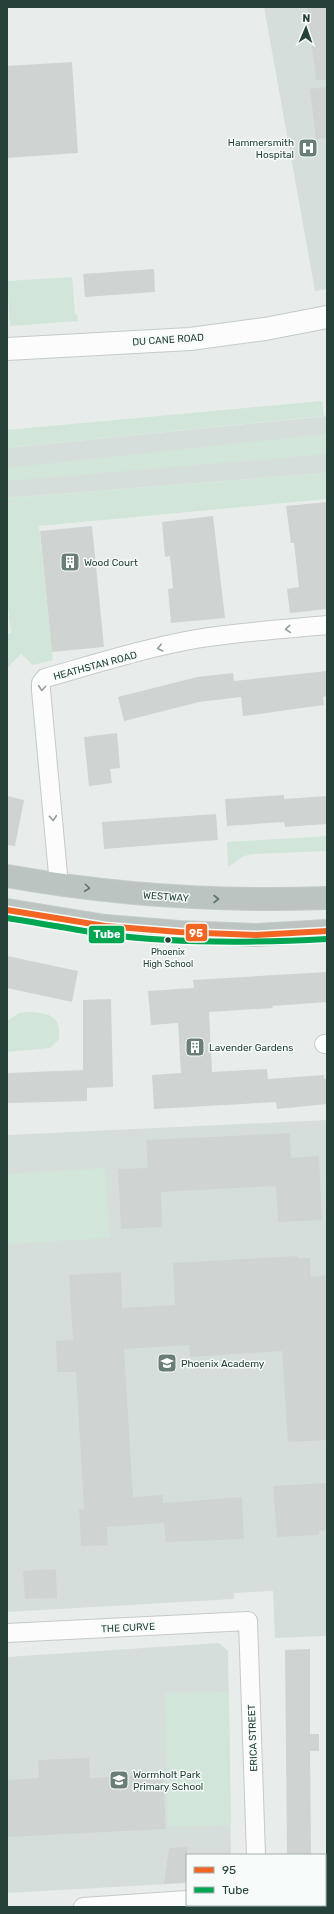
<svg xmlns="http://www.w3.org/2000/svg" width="334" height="1914" viewBox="0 0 334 1914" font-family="Rubik,sans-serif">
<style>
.built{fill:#d6dedb}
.green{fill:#d1e6d8}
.building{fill:#cfd4d2}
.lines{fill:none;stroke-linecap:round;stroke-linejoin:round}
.street-casing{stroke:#c5cac8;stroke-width:20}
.secondary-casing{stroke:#c3cbc8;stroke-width:24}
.highway-casing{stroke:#c3ccc9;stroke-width:24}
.street{stroke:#fcfcfc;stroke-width:18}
.secondary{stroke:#fcfcfc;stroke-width:22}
.highway{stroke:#bcc4c2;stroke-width:22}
.bus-1-casing{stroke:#f7fbf9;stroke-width:9}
.bus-2-casing{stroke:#f7fbf9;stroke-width:9}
.bus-1{stroke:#f26522;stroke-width:6}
.bus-2{stroke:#00a651;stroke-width:6}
.oneway{stroke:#909f9b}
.oneway2{stroke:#617670}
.bus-dot{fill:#24423a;stroke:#f7fbf9;stroke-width:1.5}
.labels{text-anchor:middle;stroke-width:3;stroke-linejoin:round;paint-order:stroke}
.bus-label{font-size:9px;fill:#24423a;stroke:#f7fbf9}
.poi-label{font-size:10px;fill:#24423a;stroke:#f7fbf9;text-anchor:start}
.street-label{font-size:10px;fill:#24423a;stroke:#f7fbf9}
.line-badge{stroke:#f7fbf9;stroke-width:1.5}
.badge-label{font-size:11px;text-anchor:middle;font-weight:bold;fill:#fff}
</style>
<rect width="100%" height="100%" fill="#e8edeb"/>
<path class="built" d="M 264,7 L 327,7 L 327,289 L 315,291 Z
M 327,416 L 327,473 L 7,498 L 7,448 Z
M 327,1120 L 327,1636 L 275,1638 L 273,1591 L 234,1593 L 234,1599 L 7,1612 L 7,1135 Z
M 219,1643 L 228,1651 L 231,1855 L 187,1855 L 187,1883 L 7,1893 L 7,1657 Z"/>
<path class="green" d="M 72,277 L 75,314 L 77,314 L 78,321 L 10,326 L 7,281 Z
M 322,401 L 324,416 L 7,448 L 7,430 Z
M 327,434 L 327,454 L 7,481 L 7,468 Z
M 327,473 L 327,499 L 39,526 L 53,660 L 33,665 L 21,654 L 7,668 L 7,634 L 11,633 L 7,599 L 7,498 Z
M 327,836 L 327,851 L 251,854 L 242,857 L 228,867 L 227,842 Z
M 29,1012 C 50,1013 61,1016 59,1039 L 50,1048 L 7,1052 L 7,1021 L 19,1013 Z
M 105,1168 L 109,1238 L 7,1244 L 7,1174 Z
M 229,1692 L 231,1825 L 168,1826 L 165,1693 Z"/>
<path class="building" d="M 307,7 L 327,7 L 327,80 L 316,80 Z
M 72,62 L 78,153 L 7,158 L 7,66 Z
M 327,87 L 327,138 L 316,139 L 310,89 Z
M 154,269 L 155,292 L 85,297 L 83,274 Z
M 327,502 L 327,609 L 290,613 L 287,589 L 299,587 L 294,543 L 291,543 L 286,506 Z
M 213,516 L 225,618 L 171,623 L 168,589 L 173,588 L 170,556 L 165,557 L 162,522 Z
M 92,526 L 104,647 L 52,652 L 40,531 Z
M 327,671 L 327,696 L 323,697 L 324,705 L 259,714 L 243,716 L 241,697 L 199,702 L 124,721 L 118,697 L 197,677 L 233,673 L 234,681 Z
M 117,733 L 120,768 L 110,769 L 112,783 L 89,786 L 84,737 Z
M 284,795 L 284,799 L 327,796 L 327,824 L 285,827 L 284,822 L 227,826 L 225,799 Z
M 7,796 L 24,800 L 15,846 L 7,845 Z
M 216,814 L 218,840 L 104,849 L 102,822 Z
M 7,956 L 78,971 L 72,1002 L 7,988 Z
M 327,972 L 327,1002 L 272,1006 L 273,1008 L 209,1012 L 212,1072 L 267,1069 L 268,1079 L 324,1075 L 324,1079 L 327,1078 L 327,1104 L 277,1109 L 276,1102 L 154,1109 L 152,1075 L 181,1073 L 178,1023 L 151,1025 L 148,991 L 194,988 L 193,980 Z
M 111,999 L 113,1087 L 87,1088 L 87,1101 L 7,1103 L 7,1073 L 83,1070 L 83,1000 Z
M 290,1133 L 291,1158 L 319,1156 L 322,1220 L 278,1222 L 276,1186 L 161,1192 L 162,1227 L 121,1229 L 118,1169 L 148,1168 L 146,1140 Z
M 297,1256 L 297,1258 L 310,1258 L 311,1277 L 327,1275 L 327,1440 L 288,1442 L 282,1351 L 190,1357 L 189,1345 L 124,1349 L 133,1497 L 163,1495 L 163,1503 L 242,1497 L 244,1539 L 166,1542 L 164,1523 L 107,1527 L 108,1545 L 81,1546 L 79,1509 L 84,1509 L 76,1372 L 57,1372 L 56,1341 L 73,1340 L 69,1275 L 121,1272 L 122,1308 L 175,1305 L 173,1263 Z
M 327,1483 L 327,1530 L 319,1531 L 319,1535 L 277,1537 L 273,1486 Z
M 56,1569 L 57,1598 L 25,1599 L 23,1571 Z
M 310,1649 L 310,1734 L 319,1734 L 319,1751 L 310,1751 L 311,1855 L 287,1855 L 285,1650 Z
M 89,1758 L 90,1778 L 163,1774 L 166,1829 L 7,1837 L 7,1780 L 39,1778 L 38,1760 Z
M 187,1847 L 187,1882 L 164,1884 L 169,1848 Z"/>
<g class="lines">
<defs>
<path id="street" d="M 59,885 L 41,690 L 41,683 L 45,678 C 95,664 145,648 196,639 C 240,632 283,629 327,625
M 324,1044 L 327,1044
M 7,1633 L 248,1621 L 256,1855
M 325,1892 L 327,1892
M 83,1907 L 187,1900"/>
<path id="secondary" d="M 7,349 L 190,339 L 265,329 L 327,317"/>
<path id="highway" d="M 7,876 C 113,895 219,902 327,898
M 7,910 L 105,926 L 179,932 L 256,935 L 327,931"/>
</defs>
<use href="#street" class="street-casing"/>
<use href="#secondary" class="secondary-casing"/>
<use href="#highway" class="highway-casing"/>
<use href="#street" class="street"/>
<use href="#secondary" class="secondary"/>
<use href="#highway" class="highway"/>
<defs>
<path id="bus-1" d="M 7,910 L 105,926 L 179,932 L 256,935 L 327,931"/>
<path id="bus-2" d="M 7,918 C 39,923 71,929 103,934 C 177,944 253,943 327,939"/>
</defs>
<use href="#bus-1" class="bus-1-casing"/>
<use href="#bus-2" class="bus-2-casing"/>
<use href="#bus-1" class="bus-1"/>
<use href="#bus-2" class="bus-2"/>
</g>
<defs><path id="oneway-chevron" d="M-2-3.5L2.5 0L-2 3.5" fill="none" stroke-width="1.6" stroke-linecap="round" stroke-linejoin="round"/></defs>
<g class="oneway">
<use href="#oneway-chevron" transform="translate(288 629) rotate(175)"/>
<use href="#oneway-chevron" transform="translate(160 648) rotate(167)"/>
<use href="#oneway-chevron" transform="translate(42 688) rotate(95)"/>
<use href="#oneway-chevron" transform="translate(53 818) rotate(85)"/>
</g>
<g class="oneway2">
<use href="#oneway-chevron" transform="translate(87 888) rotate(7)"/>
<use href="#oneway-chevron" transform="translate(216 899)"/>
</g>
<defs>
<symbol id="hospital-square" viewBox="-11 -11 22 22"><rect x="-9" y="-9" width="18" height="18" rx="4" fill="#697e78" stroke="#f7fbf9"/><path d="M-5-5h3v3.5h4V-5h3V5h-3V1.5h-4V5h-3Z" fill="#fff"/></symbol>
<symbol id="building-square" viewBox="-11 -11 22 22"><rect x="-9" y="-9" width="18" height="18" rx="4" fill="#697e78" stroke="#f7fbf9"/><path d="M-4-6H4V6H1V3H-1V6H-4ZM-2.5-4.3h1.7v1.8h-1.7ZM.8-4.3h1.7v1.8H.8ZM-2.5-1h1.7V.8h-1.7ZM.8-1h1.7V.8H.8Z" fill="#fff"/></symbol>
<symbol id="school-square" viewBox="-11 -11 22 22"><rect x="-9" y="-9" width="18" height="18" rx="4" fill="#697e78" stroke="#f7fbf9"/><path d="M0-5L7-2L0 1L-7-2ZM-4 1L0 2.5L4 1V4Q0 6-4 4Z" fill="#fff"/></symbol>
</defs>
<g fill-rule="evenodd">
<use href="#hospital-square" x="297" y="137" width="22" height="22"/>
<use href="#building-square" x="59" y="551" width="22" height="22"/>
<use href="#building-square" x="184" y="1036" width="22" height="22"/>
<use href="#school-square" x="156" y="1352" width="22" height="22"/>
<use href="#school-square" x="108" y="1769" width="22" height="22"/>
</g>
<circle class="bus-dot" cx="168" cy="940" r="3.5"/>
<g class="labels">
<g class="bus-label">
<text x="168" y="955">Phoenix<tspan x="168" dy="12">High School</tspan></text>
</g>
<g class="poi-label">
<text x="294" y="146" text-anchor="end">Hammersmith<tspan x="294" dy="12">Hospital</tspan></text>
<text x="84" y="566">Wood Court</text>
<text x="209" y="1051">Lavender Gardens</text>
<text x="181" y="1367">Phoenix Academy</text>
<text x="133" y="1778">Wormholt Park<tspan x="133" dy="12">Primary School</tspan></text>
</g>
<g class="street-label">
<text transform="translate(168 339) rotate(-4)" y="4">DU CANE ROAD</text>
<text transform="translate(95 665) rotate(-15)" y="4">HEATHSTAN ROAD</text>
<text transform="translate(166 896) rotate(4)" y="4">WESTWAY</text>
<text transform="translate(128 1627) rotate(-3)" y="4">THE CURVE</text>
<text transform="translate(252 1738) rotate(-92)" y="4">ERICA STREET</text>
</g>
</g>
<g class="line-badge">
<rect x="185" y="923" width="23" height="19" rx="4" fill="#f26522"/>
<rect x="88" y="925" width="37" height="19" rx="4" fill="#00a651"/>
</g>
<g class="badge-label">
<text x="196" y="937">95</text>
<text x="107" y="938">Tube</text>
</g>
<rect width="334" height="1914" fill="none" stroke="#24423a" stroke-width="16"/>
<rect x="186" y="1854" width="140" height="52" fill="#f7fbf9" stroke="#a3b1ad"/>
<rect x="194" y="1867" width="20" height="6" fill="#f26522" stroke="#a3b1ad"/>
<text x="222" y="1874" font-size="12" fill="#24423a">95</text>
<rect x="194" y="1887" width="20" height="6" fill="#00a651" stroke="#a3b1ad"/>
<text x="222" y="1894" font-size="12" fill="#24423a">Tube</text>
<g transform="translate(306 28) rotate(2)" stroke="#f7fbf9" stroke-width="3" paint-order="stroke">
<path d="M0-3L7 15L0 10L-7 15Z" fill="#24423a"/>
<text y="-6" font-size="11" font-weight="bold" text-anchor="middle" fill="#24423a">N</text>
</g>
</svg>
